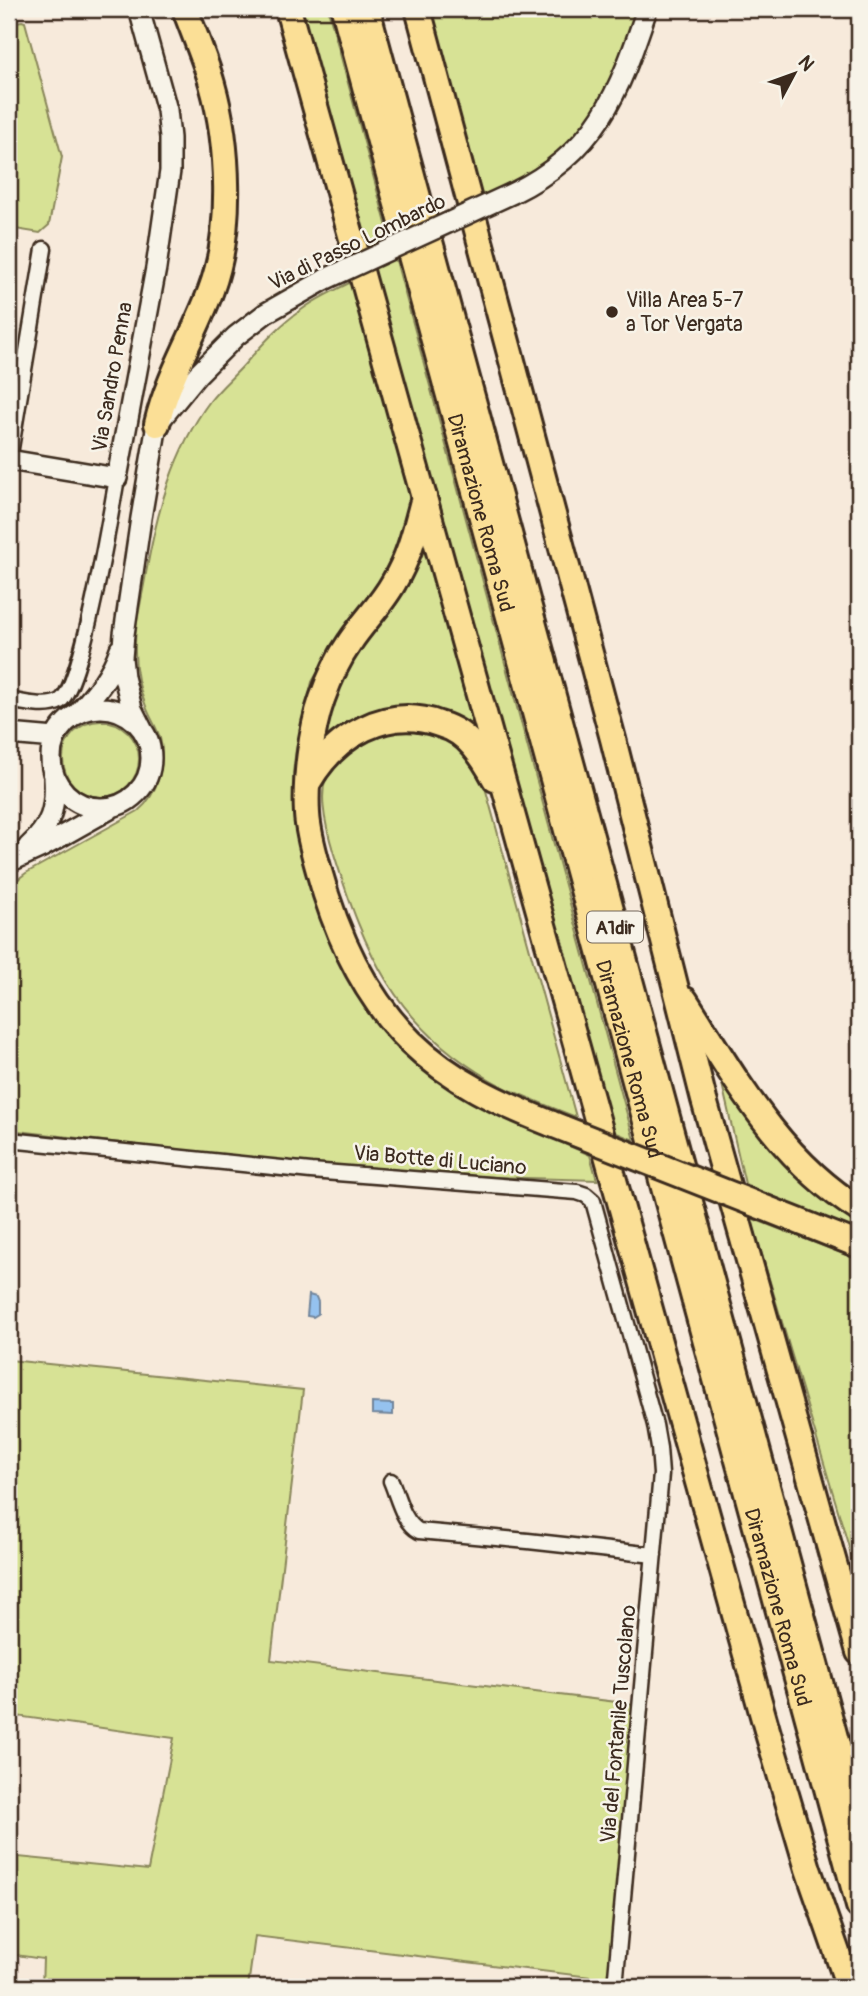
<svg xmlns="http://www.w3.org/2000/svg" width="868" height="1996" viewBox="0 0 868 1996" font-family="Pangolin,sans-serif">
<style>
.green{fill:#d7e295;stroke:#89865a;stroke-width:2}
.water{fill:#95c2ef;stroke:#71859b;stroke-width:2}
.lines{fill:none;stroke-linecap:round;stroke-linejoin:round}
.street-casing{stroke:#3b2a1e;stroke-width:19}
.secondary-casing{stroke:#3b2a1e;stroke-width:24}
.highway-casing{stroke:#3b2a1e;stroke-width:30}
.street{stroke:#f7f3e8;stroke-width:14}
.secondary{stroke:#f7f3e8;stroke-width:19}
.highway{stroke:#fbdf96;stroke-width:24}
.secondary-bridge-casing{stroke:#3b2a1e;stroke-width:24;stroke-linecap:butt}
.highway-bridge-casing{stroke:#3b2a1e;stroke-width:30;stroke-linecap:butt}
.secondary-bridge{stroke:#f7f3e8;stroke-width:19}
.highway-bridge{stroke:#fbdf96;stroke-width:24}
.poi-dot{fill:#3b2a1e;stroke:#f7f3e8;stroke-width:2.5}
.labels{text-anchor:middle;stroke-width:5;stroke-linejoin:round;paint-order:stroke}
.shield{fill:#f7f3e8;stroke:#73665b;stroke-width:2}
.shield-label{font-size:19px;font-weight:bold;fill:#3b2a1e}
.street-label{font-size:21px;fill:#3b2a1e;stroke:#f7f3e8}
.poi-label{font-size:21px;fill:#3b2a1e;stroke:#f7f3e8;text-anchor:start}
</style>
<rect width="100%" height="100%" fill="#f7eadb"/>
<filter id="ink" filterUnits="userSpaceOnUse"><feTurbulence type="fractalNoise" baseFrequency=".0143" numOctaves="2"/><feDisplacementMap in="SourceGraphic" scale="14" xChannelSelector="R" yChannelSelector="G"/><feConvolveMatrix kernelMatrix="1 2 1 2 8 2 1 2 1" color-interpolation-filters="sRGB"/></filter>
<g filter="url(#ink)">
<path class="green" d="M 301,9 L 328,9 L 634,1140 L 609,1130 Z
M 429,9 L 637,9 L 624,50 L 601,103 L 569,146 L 530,175 L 479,199 Z
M 22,21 L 25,22 L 62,157 L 49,225 L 40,233 L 9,228 L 9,23 Z
M 351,282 L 411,497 L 396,548 L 380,579 L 362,607 L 337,640 L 312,682 L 296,749 L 293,773 L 296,806 L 328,916 L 451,1088 L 488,1110 L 590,1155 L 597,1180 L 457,1176 L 275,1161 L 9,1130 L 9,886 L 26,873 L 138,811 C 158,795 166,762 160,738 C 157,728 151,719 147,709 C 140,692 135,670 135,652 C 134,626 142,599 146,573 C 157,512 173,451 210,401 C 220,388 232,378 243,366 C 261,346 278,326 300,311 C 315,299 334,291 351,282 Z
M 426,540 L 478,740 L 433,711 L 325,747 L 326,721 L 332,699 L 354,653 L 408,584 L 420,548 Z
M63 759a38 38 0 1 1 76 0a38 38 0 1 1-76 0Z
M 392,725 L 457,740 L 483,780 L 576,1117 C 547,1105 516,1095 489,1079 C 395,1024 365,953 334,854 C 326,828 314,785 334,762 C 341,752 380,733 392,725 Z
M 720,1075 L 859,1220 L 859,1234 L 745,1184 Z
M 751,1218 L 859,1260 L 859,1581 Z
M 9,1360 L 303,1390 L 271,1660 L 641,1705 L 615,1980 L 255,1936 L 248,1987 L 42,1987 L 43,1959 L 9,1954 L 9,1856 L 148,1870 L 174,1738 L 9,1715 Z"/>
<path class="water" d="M 309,1295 L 316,1297 L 318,1302 L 318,1314 L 313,1317 L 307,1316 Z
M 372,1403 L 393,1404 L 393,1415 L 372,1414 Z"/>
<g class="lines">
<defs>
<path id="street" d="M 9,460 L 44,249
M 12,701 C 25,702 47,709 60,701 C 82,687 111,512 117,478
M 9,1140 L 311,1171 L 577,1192 L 586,1195 L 593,1201 L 655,1425 L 659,1448 L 661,1474 L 615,1987
M 391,1481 C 398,1497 403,1523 419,1531 L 528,1541 L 654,1555"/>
<path id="secondary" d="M 513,193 C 597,152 619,93 647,9
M 9,463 L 9,460 L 117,478 L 156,268 L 170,171 L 170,138 L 167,110 L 139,9
M51 758a50 50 0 1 1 100 0a50 50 0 1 1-100 0Z
M 77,714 C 95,694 112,674 120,649
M 143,731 L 132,709 L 124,677 L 122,658 L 124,634 L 141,518 L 157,424 L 198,374 L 236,336 L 266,313 L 326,279
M 9,734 L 55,738
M 28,847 C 51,826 56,809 54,778
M 9,862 L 44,846 L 110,809"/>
<g id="highway">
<path d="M 288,9 L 767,1730 L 808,1869 L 849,1987"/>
<path id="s1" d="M 344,9 L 859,1906"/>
<path d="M 367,9 L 859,1826"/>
<path d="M 418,9 L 613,739 L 704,1100 L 859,1652"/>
<path d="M 157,424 C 168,377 194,336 211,290 C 233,231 229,144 212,84 C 205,59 194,34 185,9"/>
<path d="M 424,497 C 416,527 410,556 394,582 C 382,604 364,621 350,642 C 338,659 329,679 322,699 C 311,730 305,780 307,814 C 308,833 314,853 319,871 C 336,933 364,996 411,1042 C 451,1081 501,1104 552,1124"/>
<path d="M 309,781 C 335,736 387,705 439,724 C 446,726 453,729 459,733 C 475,744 486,762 495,779"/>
<path d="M 685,1000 C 734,1076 779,1160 859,1209"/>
</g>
</defs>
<use href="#street" class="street-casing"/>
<use href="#secondary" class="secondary-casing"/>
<use href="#highway" class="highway-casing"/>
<use href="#street" class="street"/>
<use href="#secondary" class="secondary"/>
<use href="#highway" class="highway"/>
<defs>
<path id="secondary-bridge" d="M 326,279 L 513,193"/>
<path id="highway-bridge" d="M 552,1124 L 859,1245"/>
</defs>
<use href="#secondary-bridge" class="secondary-bridge-casing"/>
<use href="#highway-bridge" class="highway-bridge-casing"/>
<use href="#secondary-bridge" class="secondary-bridge"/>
<use href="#highway-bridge" class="highway-bridge"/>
</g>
</g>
<circle class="poi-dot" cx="612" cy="312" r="7"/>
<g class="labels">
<rect class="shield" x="587" y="911.5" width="56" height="31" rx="5"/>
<g class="shield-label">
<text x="615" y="934">A1dir</text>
</g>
<g class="street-label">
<text transform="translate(357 242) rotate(-26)" y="7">Via di Passo Lombardo</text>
<text transform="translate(112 377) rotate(-80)" y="7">Via Sandro Penna</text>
<text dy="7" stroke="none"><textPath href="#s1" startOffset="522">Diramazione Roma Sud</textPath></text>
<text dy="7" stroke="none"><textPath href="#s1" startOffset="1088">Diramazione Roma Sud</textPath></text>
<text transform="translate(440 1160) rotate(5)" y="7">Via Botte di Luciano</text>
<text dy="7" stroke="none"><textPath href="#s1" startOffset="1656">Diramazione Roma Sud</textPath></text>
<text transform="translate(618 1724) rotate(-85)" y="7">Via del Fontanile Tuscolano</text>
</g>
<g class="poi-label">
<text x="626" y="307">Villa Area 5-7<tspan x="626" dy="24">a Tor Vergata</tspan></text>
</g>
</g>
<rect width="868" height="1996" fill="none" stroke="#f7f3e8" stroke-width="35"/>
<rect x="18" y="18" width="833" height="1961" fill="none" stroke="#3b2a1e" stroke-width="2.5" filter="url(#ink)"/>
<g transform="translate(794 74) rotate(49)" stroke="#f7f3e8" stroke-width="5" paint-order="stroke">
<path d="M0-5L12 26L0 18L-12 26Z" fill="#3b2a1e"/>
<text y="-10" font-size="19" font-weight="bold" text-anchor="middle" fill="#3b2a1e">N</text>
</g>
</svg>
